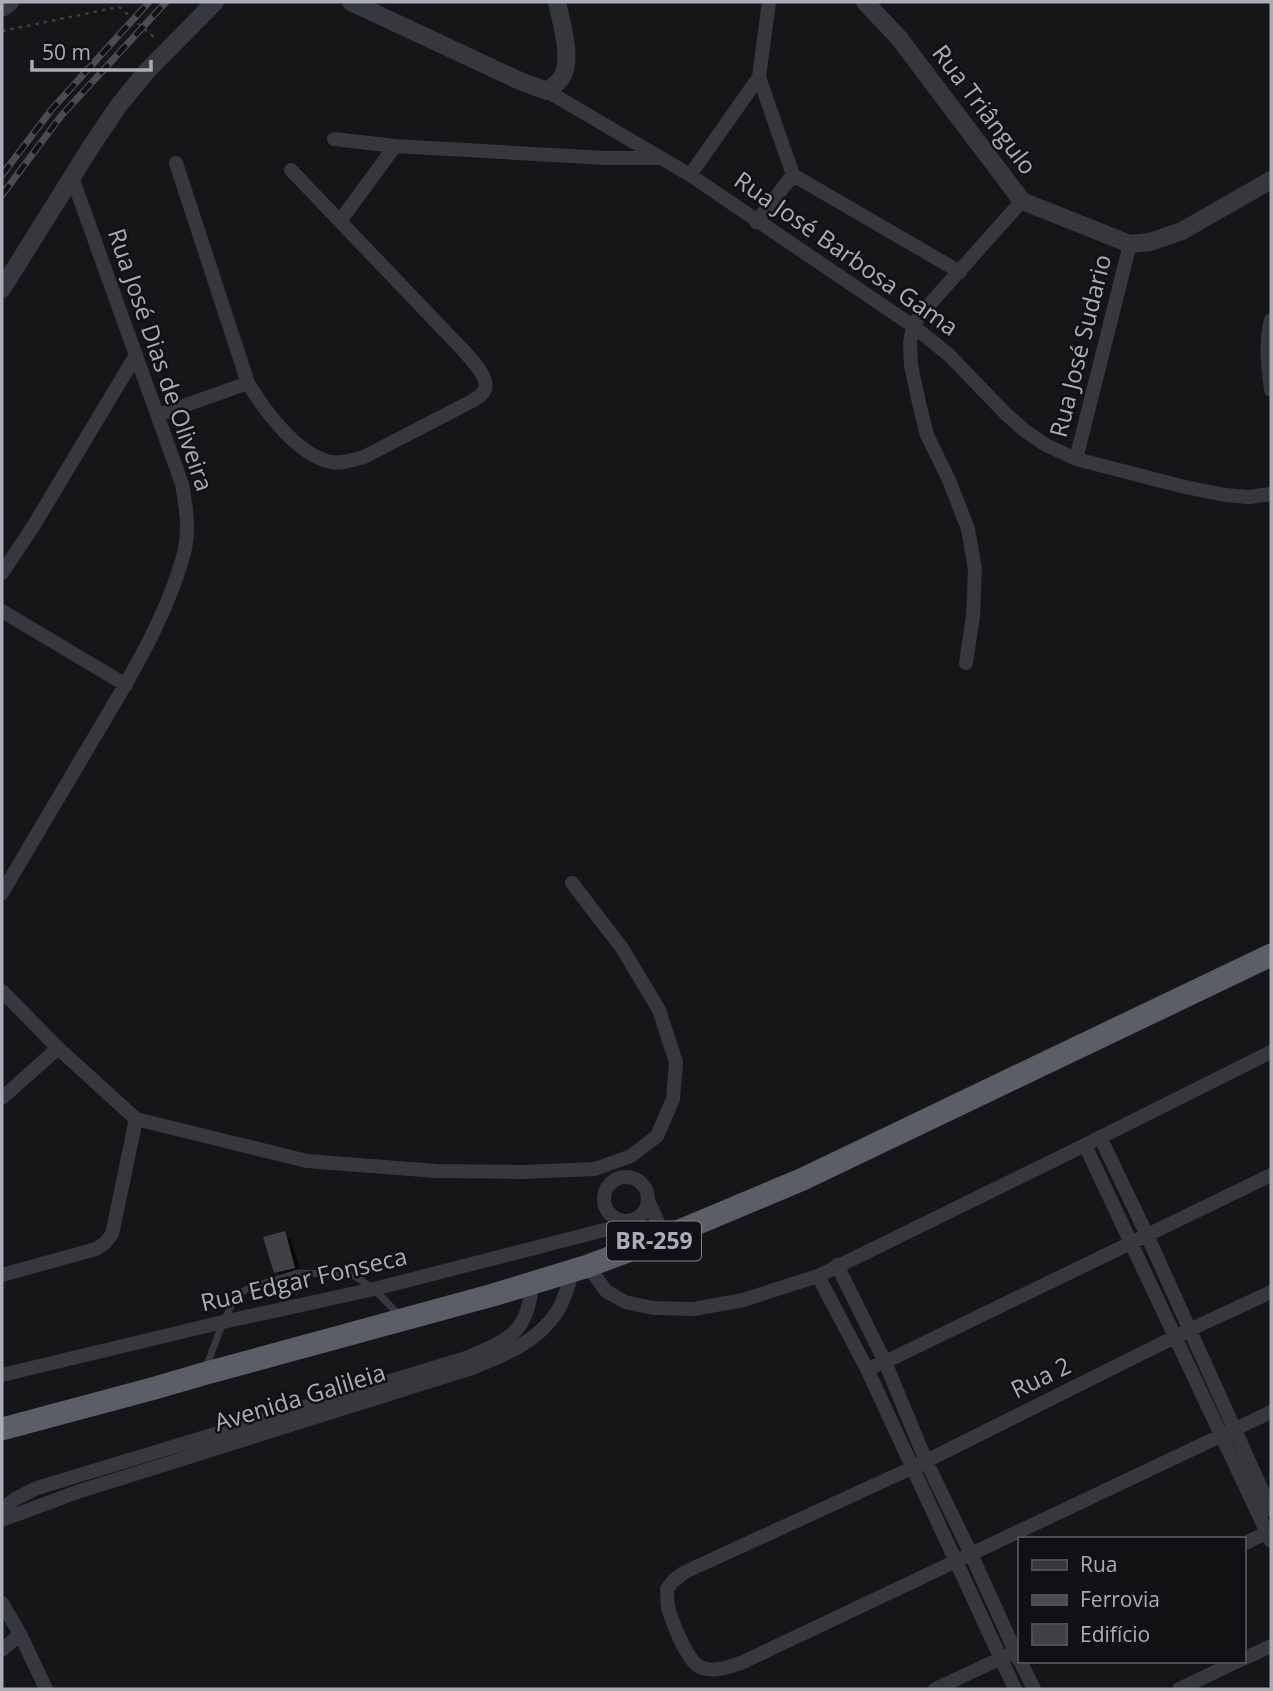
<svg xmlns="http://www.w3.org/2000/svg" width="1273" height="1691" viewBox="0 0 1273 1691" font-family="'Open Sans',sans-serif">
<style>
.building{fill:#404145;filter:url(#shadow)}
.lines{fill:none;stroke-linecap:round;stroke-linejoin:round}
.path{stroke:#3d3f44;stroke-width:2.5;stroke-dasharray:3.5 5;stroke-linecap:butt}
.service{stroke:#37383d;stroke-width:7}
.minor{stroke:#37383d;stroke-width:14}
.tertiary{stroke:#37383d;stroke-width:18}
.trunk{stroke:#5b5e65;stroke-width:23}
.rail-casing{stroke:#4a4c52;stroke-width:7}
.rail{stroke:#111113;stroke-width:4.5;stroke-dasharray:13;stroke-linecap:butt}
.labels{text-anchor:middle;stroke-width:5;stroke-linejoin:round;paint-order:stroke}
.shield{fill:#111113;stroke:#7b7e86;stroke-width:2}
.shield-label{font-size:23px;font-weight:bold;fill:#a8adb8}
.street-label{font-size:24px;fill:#a8adb8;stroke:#111113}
</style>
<defs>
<filter id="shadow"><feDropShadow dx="6" dy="6" stdDeviation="0" flood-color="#0009"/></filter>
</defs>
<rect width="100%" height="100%" fill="#161618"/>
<path class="building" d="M 285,1231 L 295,1268 L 274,1273 L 263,1237 Z"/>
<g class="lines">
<path class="path" d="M 2,31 L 119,7 L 155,38 L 153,40"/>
<path class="service" d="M 205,1370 L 223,1322 L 237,1295 L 247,1289 L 297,1273 L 353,1275 L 374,1289 L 400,1316"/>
<path class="minor" d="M 769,2 L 759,77 L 793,175 L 960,272
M 547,91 L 690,175 L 913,326 L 949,355 L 1006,414 L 1024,430 L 1044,444 L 1076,459 L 1185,487 L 1225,495 L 1249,497 L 1271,494
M 334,139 L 395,146
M 176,163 L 248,383 C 264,410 297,455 331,462 C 342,464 353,460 364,457 L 472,401 C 477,398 483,395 485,389 C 489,377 470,358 462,349 L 291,170
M 690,175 L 759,77
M 340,221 L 395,146 L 605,158 L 661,158
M 756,222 L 793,175
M 1271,320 C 1265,342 1268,367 1271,390
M 158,415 L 248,383
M 1076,459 L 1130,244
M 2,573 L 34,525 L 136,355
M 2,611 L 126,685
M 966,663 L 973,616 L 975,569 L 968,529 L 949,480 L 927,435 L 919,403 L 911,365 L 910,343 L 913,326 L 920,315 L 1022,201
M 2,893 C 33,841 64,788 95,736 C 129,679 166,619 184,553 C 190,529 186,508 182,484 L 72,177
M 2,991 L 58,1048 L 136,1119 L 307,1161 L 436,1171 L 522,1172 L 595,1169 L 631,1156 L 657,1136 L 673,1099 L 676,1062 L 659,1010 L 622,948 L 572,883
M 2,1098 L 58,1048
M 1100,1137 L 1147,1235 L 1271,1510
M 1085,1145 L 1271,1541
M604 1199a22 22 0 1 1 44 0a22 22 0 1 1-44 0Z
M 648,1201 L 665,1237
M 837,1265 L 885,1362 L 926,1461 L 971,1554 L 1019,1660
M 588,1266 L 606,1291 L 625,1302 L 653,1308 L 694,1309 L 743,1300 L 818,1276 L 1085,1145 L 1271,1052
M 2,1275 L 96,1249 L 105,1243 L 112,1234 L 114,1225 L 136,1119
M 818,1276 L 867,1369 L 1015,1689
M 1271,1292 L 1189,1330 L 912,1468 L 685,1572 L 674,1580 L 667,1589 C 667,1596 667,1604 669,1611 C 674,1626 688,1663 702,1668 C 715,1672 729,1667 741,1663 L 1271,1412
M 867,1369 L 885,1362 L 1271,1175
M 2,1375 L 223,1322 L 374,1289 L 616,1227
M 2,1509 L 15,1499 L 37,1488 L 466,1358 C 508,1340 528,1334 532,1284
M 2,1520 L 77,1492 L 472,1368 C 505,1355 537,1342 557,1312 C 565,1300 568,1284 573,1271
M 1243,1544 L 1271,1531
M 2,1603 L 20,1634 L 46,1689
M 2,1650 L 20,1634
M 1243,1659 L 1271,1646
M 1020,1661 L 1034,1689
M 935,1689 L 1008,1655
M 1179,1689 L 1238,1661"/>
<path class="tertiary" d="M 351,2 L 520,81 L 547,91 C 553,86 561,81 563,75 C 572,55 561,22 557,2
M 865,2 L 899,38 L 1022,201 L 1130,244 L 1150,242 L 1182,231 L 1271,180
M 2,8 L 10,2
M 2,289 L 92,145 L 119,105 L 146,72 L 215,2"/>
<path class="trunk" d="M 2,1429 L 155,1388 L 203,1374 L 493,1295 L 588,1266 L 665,1237 L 803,1179 L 1271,955"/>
<defs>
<path id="rail" d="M 2,175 L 52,109 L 149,2
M 2,195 L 61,116 L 166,2"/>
</defs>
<use href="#rail" class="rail-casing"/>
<use href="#rail" class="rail"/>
</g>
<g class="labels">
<rect class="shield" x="607" y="1221.5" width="94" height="39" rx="5"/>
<g class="shield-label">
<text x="654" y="1249">BR-259</text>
</g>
<g class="street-label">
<text transform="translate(984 110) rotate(53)" y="8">Rua Triângulo</text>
<text transform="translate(846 254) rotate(35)" y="8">Rua José Barbosa Gama</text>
<text transform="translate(1081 346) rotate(-76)" y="8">Rua José Sudario</text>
<text transform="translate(160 360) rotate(71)" y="8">Rua José Dias de Oliveira</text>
<text transform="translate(304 1280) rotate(-13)" y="8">Rua Edgar Fonseca</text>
<text transform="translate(1041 1378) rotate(-26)" y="8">Rua 2</text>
<text transform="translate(300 1398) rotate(-17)" y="8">Avenida Galileia</text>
</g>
</g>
<rect width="1273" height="1691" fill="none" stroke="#a8adb8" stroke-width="7"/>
<rect x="1018" y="1537" width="228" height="126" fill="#111113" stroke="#4d4f55" stroke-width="2"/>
<rect x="1032" y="1560" width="35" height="10" fill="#37383d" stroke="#4d4f55" stroke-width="2"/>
<text x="1080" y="1572" font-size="21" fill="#a8adb8">Rua</text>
<rect x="1032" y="1595" width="35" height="10" fill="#4a4c52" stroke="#4d4f55" stroke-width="2"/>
<text x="1080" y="1607" font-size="21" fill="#a8adb8">Ferrovia</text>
<rect x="1032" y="1624" width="35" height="21" fill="#404145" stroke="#4d4f55" stroke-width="2"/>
<text x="1080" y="1642" font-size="21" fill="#a8adb8">Edifício</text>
<path d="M32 60v10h119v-10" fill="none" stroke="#a8adb8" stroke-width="3.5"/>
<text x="42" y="60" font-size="21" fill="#a8adb8" stroke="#111113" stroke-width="5" paint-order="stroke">50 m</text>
</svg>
